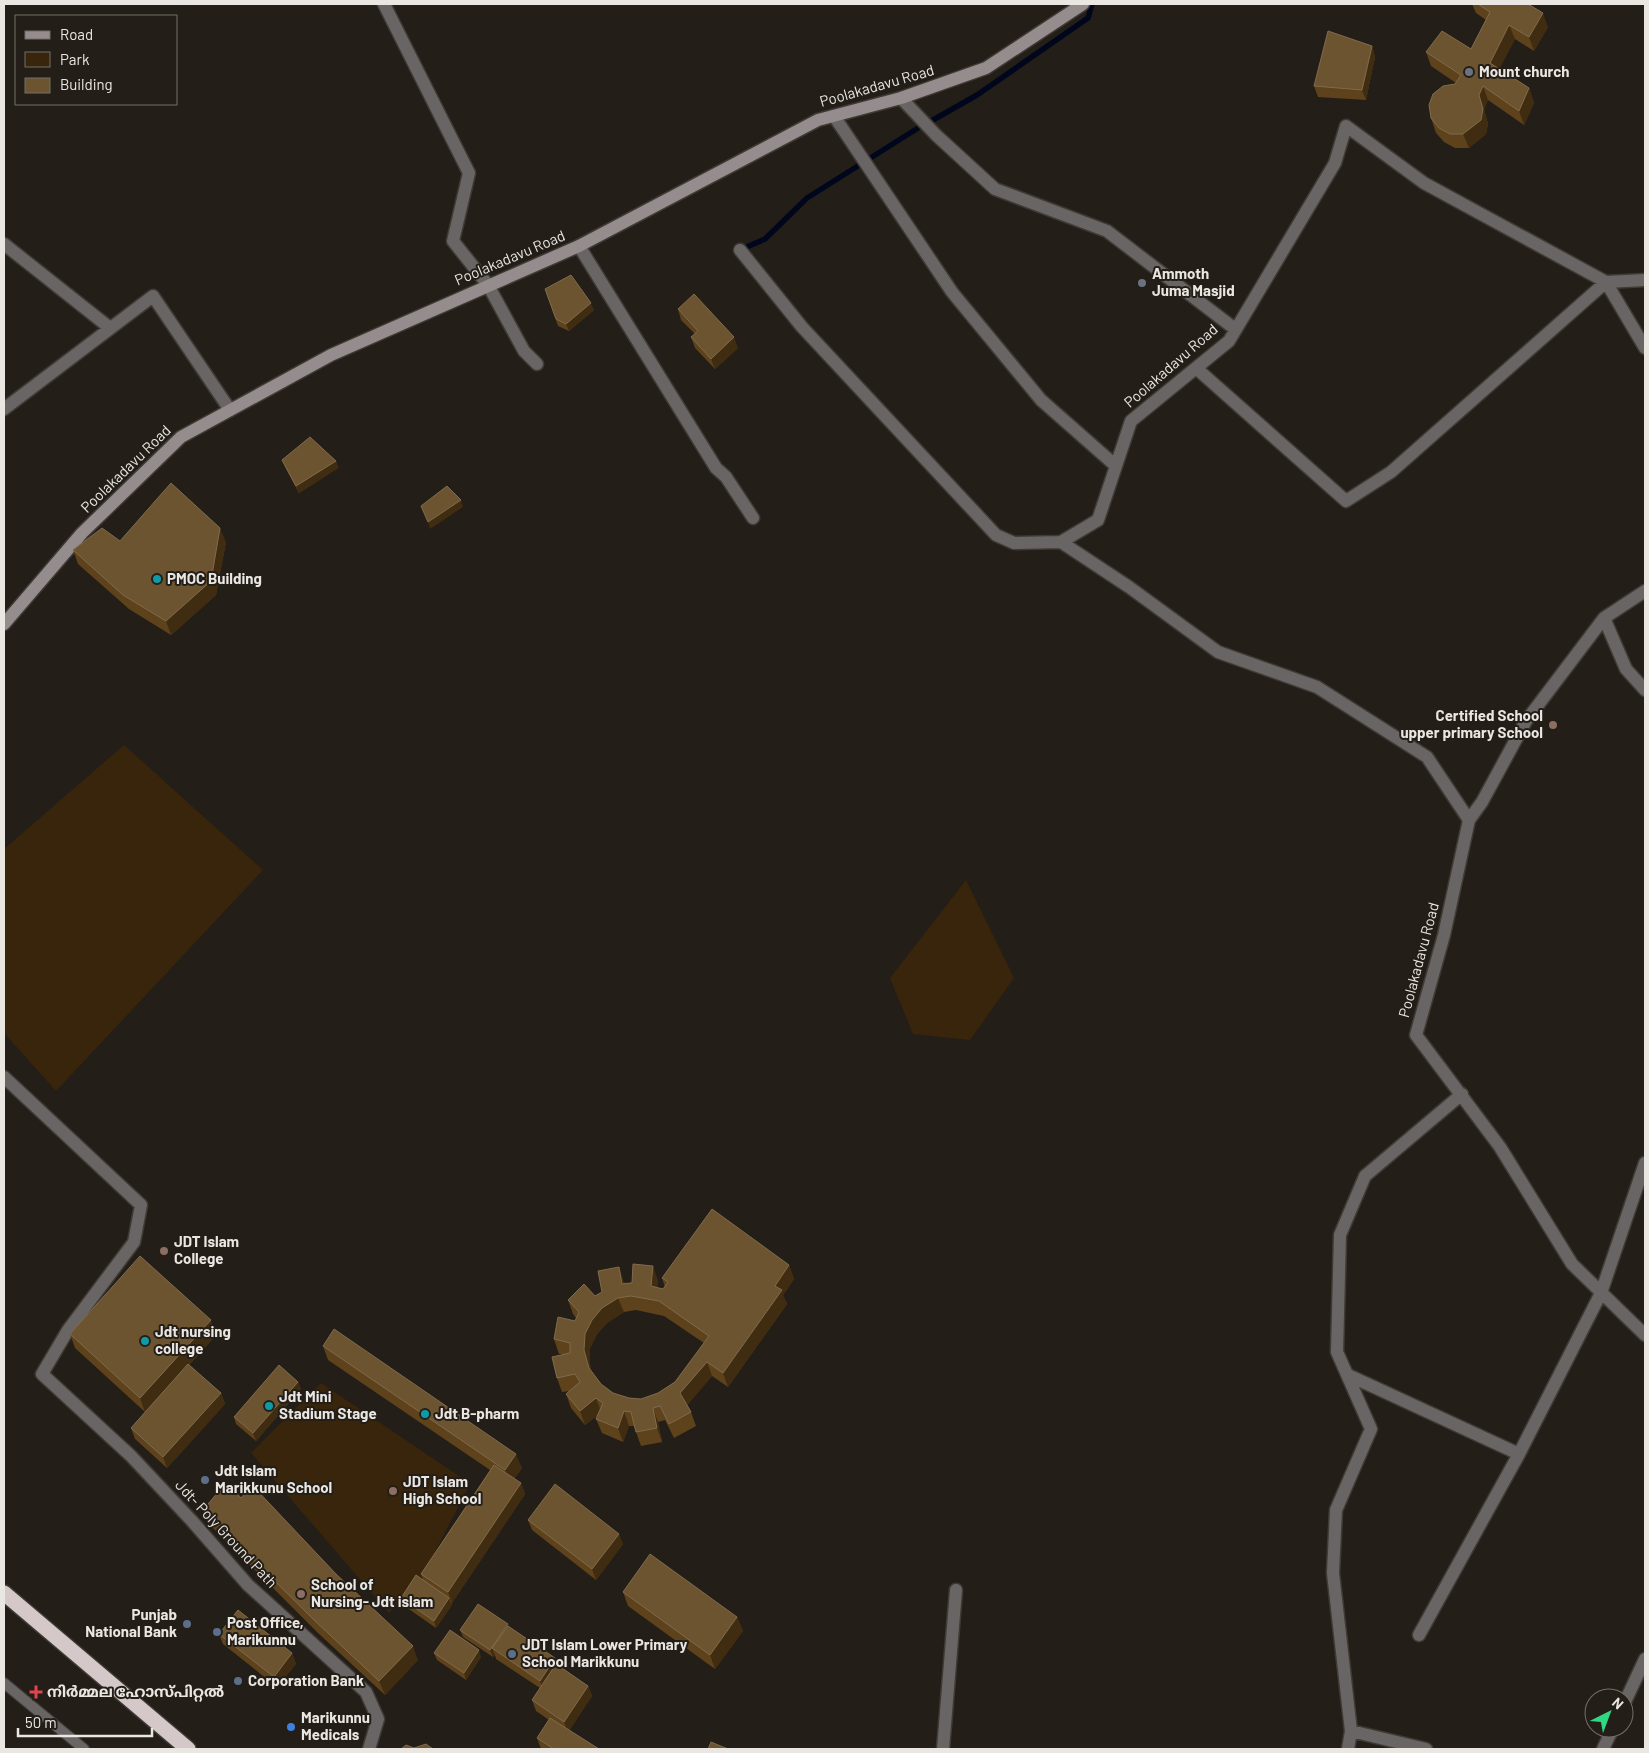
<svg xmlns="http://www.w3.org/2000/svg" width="1649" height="1753" viewBox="0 0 1649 1753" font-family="Barlow,'Noto Sans Malayalam',sans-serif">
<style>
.green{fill:#38250b}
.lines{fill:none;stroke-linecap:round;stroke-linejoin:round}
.stream{stroke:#00071c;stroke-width:5.5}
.lane-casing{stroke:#3f3a34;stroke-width:12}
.street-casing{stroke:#3f3a34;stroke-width:15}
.secondary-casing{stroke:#3f3a34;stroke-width:15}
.highway-casing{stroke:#3f3a34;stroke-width:18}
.lane{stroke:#6a6565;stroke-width:10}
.street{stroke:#6a6565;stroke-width:12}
.secondary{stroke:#958d8d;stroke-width:12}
.highway{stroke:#d5c8c9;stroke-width:15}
.wall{fill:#5e421b;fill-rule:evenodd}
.shaded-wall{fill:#402c11}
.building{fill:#6d5430;stroke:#806b4c;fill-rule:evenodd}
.worship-dot{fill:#6b7280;stroke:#231e18;stroke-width:2}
.culture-dot{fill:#0f9aa8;stroke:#231e18;stroke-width:2}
.education-dot{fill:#8d6e63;stroke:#231e18;stroke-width:2}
.service-dot{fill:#5c6f8a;stroke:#231e18;stroke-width:2}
.health-dot{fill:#e0444e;stroke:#231e18;stroke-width:2}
.shop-dot{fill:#3f7fe0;stroke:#231e18;stroke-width:2}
.labels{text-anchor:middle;stroke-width:4;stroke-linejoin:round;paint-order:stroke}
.poi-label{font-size:15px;font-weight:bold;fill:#eae6e2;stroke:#231e18;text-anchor:start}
.street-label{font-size:15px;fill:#eae6e2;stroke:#231e18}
</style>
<rect width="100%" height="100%" fill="#231e18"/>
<path class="green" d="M 124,745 L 263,870 L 56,1091 L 4,1033 L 4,849 Z
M 966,880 L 1014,978 L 970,1040 L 913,1034 L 890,978 Z
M 321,1383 L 462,1478 L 468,1488 L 419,1583 L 389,1613 L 251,1453 Z"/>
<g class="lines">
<path class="stream" d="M 926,124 L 977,95 L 1088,18 L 1092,4
M 740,250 L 765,239 L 807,198 L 918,128"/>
<defs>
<path id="lane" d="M 4,1683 L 84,1749"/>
<path id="street" d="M 384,4 L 469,173 L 453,241 L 488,285 L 524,351 L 537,364
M 901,98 L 936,135 L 995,189 L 1107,231 L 1235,329
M 834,116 L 952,292 L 1041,400 L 1116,466
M 4,244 L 110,328
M 579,246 L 716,468 L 726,477 L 753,518
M 740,250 L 802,327 L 996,535 L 1014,543 L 1061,542
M 1196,368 L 1346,501 L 1391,472 L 1606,282 L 1645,280
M 4,409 L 153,296 L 230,410
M 1645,591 L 1604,618 L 1526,721 L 1482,802 L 1469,820 L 1444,935 L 1416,1035 L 1500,1147 L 1572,1264 L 1645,1335
M 1604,618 L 1626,669 L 1645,690
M 1469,820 L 1427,757 L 1317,687 L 1218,652 L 1129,587 L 1061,542 L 1098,520 L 1131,421 L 1229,341 L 1335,163 L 1346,126 L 1424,183 L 1606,282 L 1645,348
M 4,1077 L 141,1205 L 134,1242 L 68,1330 L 42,1374 L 131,1456 L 192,1521 L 248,1585 L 366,1692 L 378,1719 L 369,1749
M 1348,1375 L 1519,1454
M 1419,1635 L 1519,1454 L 1601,1293 L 1645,1163
M 1624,1704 L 1645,1659
M 1351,1731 L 1426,1749
M 943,1749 L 956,1590
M 1348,1749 L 1351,1731 L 1333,1573 L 1336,1510 L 1371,1429 L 1337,1352 L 1340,1235 L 1365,1176 L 1462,1094
M 1603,1749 L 1613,1728"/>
<path id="secondary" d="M 4,624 L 82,533 L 181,437 L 331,355 L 579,246 L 818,120 L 901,98 L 986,68 L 1083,4"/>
<path id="highway" d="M 4,1593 L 188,1749"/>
</defs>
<use href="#lane" class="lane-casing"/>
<use href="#street" class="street-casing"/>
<use href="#secondary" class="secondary-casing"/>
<use href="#highway" class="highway-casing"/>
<use href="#lane" class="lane"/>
<use href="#street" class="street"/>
<use href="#secondary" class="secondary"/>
<use href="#highway" class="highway"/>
</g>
<path class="wall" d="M 1472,4 L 1528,4 L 1548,27 L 1534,51 L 1515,39 L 1499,69 L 1529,88 L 1534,103 L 1524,125 L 1488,100 L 1484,109 L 1488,124 L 1486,134 L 1469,148 L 1455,148 L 1444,142 L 1436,133 L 1431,118 L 1456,83 L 1431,66 L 1426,52 L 1471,49 L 1486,20 L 1476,13 Z
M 1372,46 L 1375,57 L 1366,100 L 1318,97 L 1314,86 Z
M 545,289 L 594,310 L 569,331 L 558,326 Z
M 678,309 L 738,348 L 715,369 L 695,348 L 691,337 L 695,334 L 681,320 Z
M 282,460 L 336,461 L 338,468 L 299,493 L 285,467 Z
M 120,541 L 226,542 L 216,595 L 171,635 L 129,609 L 78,564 L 73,550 Z
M 789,1265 L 794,1279 L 783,1295 L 787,1304 L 728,1387 L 712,1376 L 687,1405 L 691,1412 L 696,1426 L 674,1438 L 665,1420 L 658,1422 L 662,1442 L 641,1446 L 636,1432 L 634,1426 L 629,1426 L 623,1442 L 602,1433 L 596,1419 L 599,1414 L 585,1425 L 571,1408 L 566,1394 L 569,1391 L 562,1392 L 557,1378 L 563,1354 L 559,1354 L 554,1339 L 575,1321 L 576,1318 L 573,1314 L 568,1300 L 595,1296 L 624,1282 L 625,1283 L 658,1280 L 657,1288 L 663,1289 L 665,1287 L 662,1278 ZM 636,1310 L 664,1316 L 704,1343 L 675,1382 L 658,1393 L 641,1399 L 629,1398 L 613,1393 L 601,1384 L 591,1371 L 590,1364 L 590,1348 L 597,1334 L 607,1323 L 624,1312 Z
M 70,1334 L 216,1335 L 189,1365 L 221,1393 L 225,1404 L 167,1468 L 135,1439 L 131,1428 L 145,1412 L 75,1348 Z
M 323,1346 L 522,1468 L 514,1479 L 521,1483 L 525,1494 L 452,1603 L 451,1602 L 452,1605 L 436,1628 L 403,1605 L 401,1598 L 423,1580 L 421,1574 L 490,1470 L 328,1360 Z
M 298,1382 L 301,1389 L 256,1441 L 236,1424 L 234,1417 Z
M 241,1498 L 418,1660 L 385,1695 L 318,1633 L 209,1524 L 203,1510 Z
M 528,1520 L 623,1544 L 596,1580 L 532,1530 Z
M 623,1592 L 737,1617 L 743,1631 L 715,1669 L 628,1606 Z
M 508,1624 L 508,1626 L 557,1664 L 588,1686 L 592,1696 L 569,1730 L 599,1749 L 541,1749 L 537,1738 L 549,1720 L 536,1711 L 532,1700 L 540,1688 L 496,1659 L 495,1655 L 493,1657 L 463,1637 L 460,1630 Z
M 219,1634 L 292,1653 L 296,1664 L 277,1687 L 223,1644 Z
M 434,1653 L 481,1657 L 466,1680 L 437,1660 Z"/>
<path class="shaded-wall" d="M 1543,13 L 1548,27 L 1534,51 L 1529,37 Z
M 1509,25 L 1515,39 L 1495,77 L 1490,63 Z
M 1372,46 L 1375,57 L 1366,100 L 1362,90 Z
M 1483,86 L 1488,100 L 1484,109 L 1488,124 L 1486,134 L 1469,148 L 1463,134 Z
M 1529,88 L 1534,103 L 1524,125 L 1519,111 Z
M 591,303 L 594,310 L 569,331 L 566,324 Z
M 734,337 L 738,348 L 715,369 L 711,359 Z
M 336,461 L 338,468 L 299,493 L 296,486 Z
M 461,500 L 463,507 L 430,529 L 428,522 Z
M 220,528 L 226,542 L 216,595 L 171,635 L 166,621 Z
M 789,1265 L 794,1279 L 783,1295 L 787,1304 L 728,1387 L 723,1373 L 775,1286 Z
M 653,1266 L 658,1280 L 656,1300 L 651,1286 Z
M 619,1267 L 624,1282 L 627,1298 L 622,1284 Z
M 618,1298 L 624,1312 L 607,1323 L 597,1334 L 590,1348 L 590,1364 L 594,1382 L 589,1368 L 584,1350 L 585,1334 L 592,1320 L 602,1308 Z
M 211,1320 L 216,1335 L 145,1412 L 140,1398 Z
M 707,1362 L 712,1376 L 686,1407 L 680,1393 Z
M 298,1382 L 301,1389 L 256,1441 L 253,1433 Z
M 221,1393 L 225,1404 L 167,1468 L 163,1457 Z
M 596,1398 L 601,1412 L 585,1425 L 580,1411 Z
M 653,1408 L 658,1422 L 662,1442 L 657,1428 Z
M 624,1411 L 629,1426 L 623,1442 L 618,1428 Z
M 516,1454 L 522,1468 L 510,1484 L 505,1470 Z
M 521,1483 L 525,1494 L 452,1603 L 448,1592 Z
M 619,1534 L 623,1544 L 596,1580 L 592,1569 Z
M 449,1598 L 452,1605 L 436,1628 L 434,1621 Z
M 737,1617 L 743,1631 L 715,1669 L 710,1655 Z
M 508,1624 L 510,1631 L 492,1648 L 495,1655 L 493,1657 L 490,1650 Z
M 413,1646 L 418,1660 L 385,1695 L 379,1681 Z
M 479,1650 L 481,1657 L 466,1680 L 464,1673 Z
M 292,1653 L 296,1664 L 277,1687 L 274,1677 Z
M 555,1658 L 559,1669 L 544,1691 L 540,1681 Z
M 588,1686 L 592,1696 L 568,1733 L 564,1722 Z"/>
<path class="building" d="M 1478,4 L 1528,4 L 1543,13 L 1529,37 L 1509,25 L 1490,63 L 1529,88 L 1519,111 L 1483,86 L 1479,95 L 1483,109 L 1481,120 L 1463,134 L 1450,134 L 1439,128 L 1431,118 L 1429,105 L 1433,94 L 1443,86 L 1455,84 L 1461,75 L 1426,52 L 1442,31 L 1471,49 L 1490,12 Z
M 1328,31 L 1372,46 L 1362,90 L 1314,86 Z
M 571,275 L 591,303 L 566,324 L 556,319 L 545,289 Z
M 694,294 L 734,337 L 711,359 L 691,337 L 698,331 L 678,309 Z
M 310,437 L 336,461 L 296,486 L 282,460 Z
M 171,483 L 220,528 L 211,581 L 166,621 L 123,595 L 73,550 L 102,528 L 120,541 Z
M 447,486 L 461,500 L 428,522 L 421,506 Z
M 712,1209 L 789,1265 L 775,1286 L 782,1290 L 723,1373 L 707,1362 L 680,1393 L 691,1412 L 669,1424 L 660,1406 L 653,1408 L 657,1428 L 636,1432 L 631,1412 L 624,1411 L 618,1428 L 596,1419 L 603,1403 L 596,1398 L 580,1411 L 566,1394 L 580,1382 L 575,1374 L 557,1378 L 552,1357 L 570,1353 L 570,1343 L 554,1339 L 558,1317 L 575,1321 L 579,1312 L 568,1300 L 584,1284 L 595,1296 L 602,1292 L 598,1271 L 619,1267 L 622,1284 L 632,1283 L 633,1264 L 653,1266 L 651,1286 L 663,1289 L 668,1282 L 662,1278 ZM 631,1296 L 659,1301 L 709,1336 L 675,1382 L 658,1393 L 641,1399 L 629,1398 L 613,1393 L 601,1384 L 589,1368 L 584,1350 L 585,1334 L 592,1320 L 602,1308 L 618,1298 Z
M 140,1256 L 211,1320 L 140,1398 L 70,1334 Z
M 334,1329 L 516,1454 L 505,1470 L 323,1346 Z
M 188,1364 L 221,1393 L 163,1457 L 131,1428 Z
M 279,1365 L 298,1382 L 253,1433 L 234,1417 Z
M 494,1465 L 521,1483 L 448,1592 L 421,1574 Z
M 555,1484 L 619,1534 L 592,1569 L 528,1520 Z
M 224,1485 L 234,1490 L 241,1498 L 252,1485 L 336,1574 L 413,1646 L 379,1681 L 313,1619 L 203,1510 Z
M 650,1554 L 737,1617 L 710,1655 L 623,1592 Z
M 416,1575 L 449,1598 L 434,1621 L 401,1598 Z
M 478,1604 L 508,1624 L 490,1650 L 460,1630 Z
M 238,1610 L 292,1653 L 274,1677 L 219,1634 Z
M 508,1626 L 555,1658 L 540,1681 L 492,1648 Z
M 450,1630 L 479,1650 L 464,1673 L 434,1653 Z
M 556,1664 L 588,1686 L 564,1722 L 532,1700 Z
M 550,1718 L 599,1749 L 554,1749 L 537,1738 Z
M 711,1742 L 728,1749 L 708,1749 Z
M 426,1744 L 433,1749 L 401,1749 L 406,1745 L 414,1748 Z"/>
<g class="worship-dot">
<circle cx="1469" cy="72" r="5"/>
<circle cx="1142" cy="283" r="5"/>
</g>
<g class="culture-dot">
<circle cx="157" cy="579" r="5"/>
<circle cx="145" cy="1341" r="5"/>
<circle cx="269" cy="1406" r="5"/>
<circle cx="425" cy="1414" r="5"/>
</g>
<g class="education-dot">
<circle cx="1553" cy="725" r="5"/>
<circle cx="164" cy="1251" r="5"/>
<circle cx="393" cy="1491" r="5"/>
<circle cx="301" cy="1594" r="5"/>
</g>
<g class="service-dot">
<circle cx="205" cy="1480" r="5"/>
<circle cx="187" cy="1624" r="5"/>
<circle cx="217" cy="1632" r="5"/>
<circle cx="512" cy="1654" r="5"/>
<circle cx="238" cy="1681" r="5"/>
</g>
<path class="health-dot" d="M33.5 1684.5h5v5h5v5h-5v5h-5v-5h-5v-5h5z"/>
<circle class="shop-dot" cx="291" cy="1727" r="5"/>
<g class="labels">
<g class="poi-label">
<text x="1479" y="77">Mount church</text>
<text x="1152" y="279">Ammoth<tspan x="1152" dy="17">Juma Masjid</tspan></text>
<text x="167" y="584">PMOC Building</text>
<text x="1543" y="721" text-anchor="end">Certified School<tspan x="1543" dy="17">upper primary School</tspan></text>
<text x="174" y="1247">JDT Islam<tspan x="174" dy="17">College</tspan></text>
<text x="155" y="1337">Jdt nursing<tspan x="155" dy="17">college</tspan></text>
<text x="279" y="1402">Jdt Mini<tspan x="279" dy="17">Stadium Stage</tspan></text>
<text x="435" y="1419">Jdt B-pharm</text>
<text x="215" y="1476">Jdt Islam<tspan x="215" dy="17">Marikkunu School</tspan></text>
<text x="403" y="1487">JDT Islam<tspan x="403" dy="17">High School</tspan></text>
<text x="311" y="1590">School of<tspan x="311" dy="17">Nursing- Jdt islam</tspan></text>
<text x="177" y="1620" text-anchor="end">Punjab<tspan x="177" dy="17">National Bank</tspan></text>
<text x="227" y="1628">Post Office,<tspan x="227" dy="17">Marikunnu</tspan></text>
<text x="522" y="1650">JDT Islam Lower Primary<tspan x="522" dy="17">School Marikkunu</tspan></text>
<text x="248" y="1686">Corporation Bank</text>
<text x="47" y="1697">നിർമ്മല ഹോസ്പിറ്റൽ</text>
<text x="301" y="1723">Marikunnu<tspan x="301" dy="17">Medicals</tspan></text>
</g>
<g class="street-label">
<text transform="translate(877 86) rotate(-16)" y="5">Poolakadavu Road</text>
<text transform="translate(510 258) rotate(-23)" y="5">Poolakadavu Road</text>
<text transform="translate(1171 366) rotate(-41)" y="5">Poolakadavu Road</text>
<text transform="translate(126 469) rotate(-44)" y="5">Poolakadavu Road</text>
<text transform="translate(1419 960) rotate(-75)" y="5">Poolakadavu Road</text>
<text transform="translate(226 1534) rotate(47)" y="5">Jdt- Poly Ground Path</text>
</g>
</g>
<rect width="1649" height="1753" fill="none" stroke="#eae6e2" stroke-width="10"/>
<rect x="15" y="15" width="162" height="90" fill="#231e18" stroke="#736e69"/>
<rect x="25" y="31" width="25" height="8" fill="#958d8d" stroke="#736e69"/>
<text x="60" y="40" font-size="15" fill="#eae6e2">Road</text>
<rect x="25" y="52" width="25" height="15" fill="#38250b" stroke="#736e69"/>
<text x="60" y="65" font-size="15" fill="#eae6e2">Park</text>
<rect x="25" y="78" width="25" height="15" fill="#6d5430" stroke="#736e69"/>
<text x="60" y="90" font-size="15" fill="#eae6e2">Building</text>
<g transform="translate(1609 1713) rotate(42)"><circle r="24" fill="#231e18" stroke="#736e69"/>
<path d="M0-4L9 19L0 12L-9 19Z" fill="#31d882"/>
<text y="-8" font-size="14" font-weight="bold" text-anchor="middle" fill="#eae6e2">N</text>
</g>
<path d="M18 1728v8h134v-8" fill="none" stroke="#eae6e2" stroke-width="2.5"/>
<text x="25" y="1728" font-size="15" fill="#eae6e2" stroke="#231e18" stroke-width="4" paint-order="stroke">50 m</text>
</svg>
